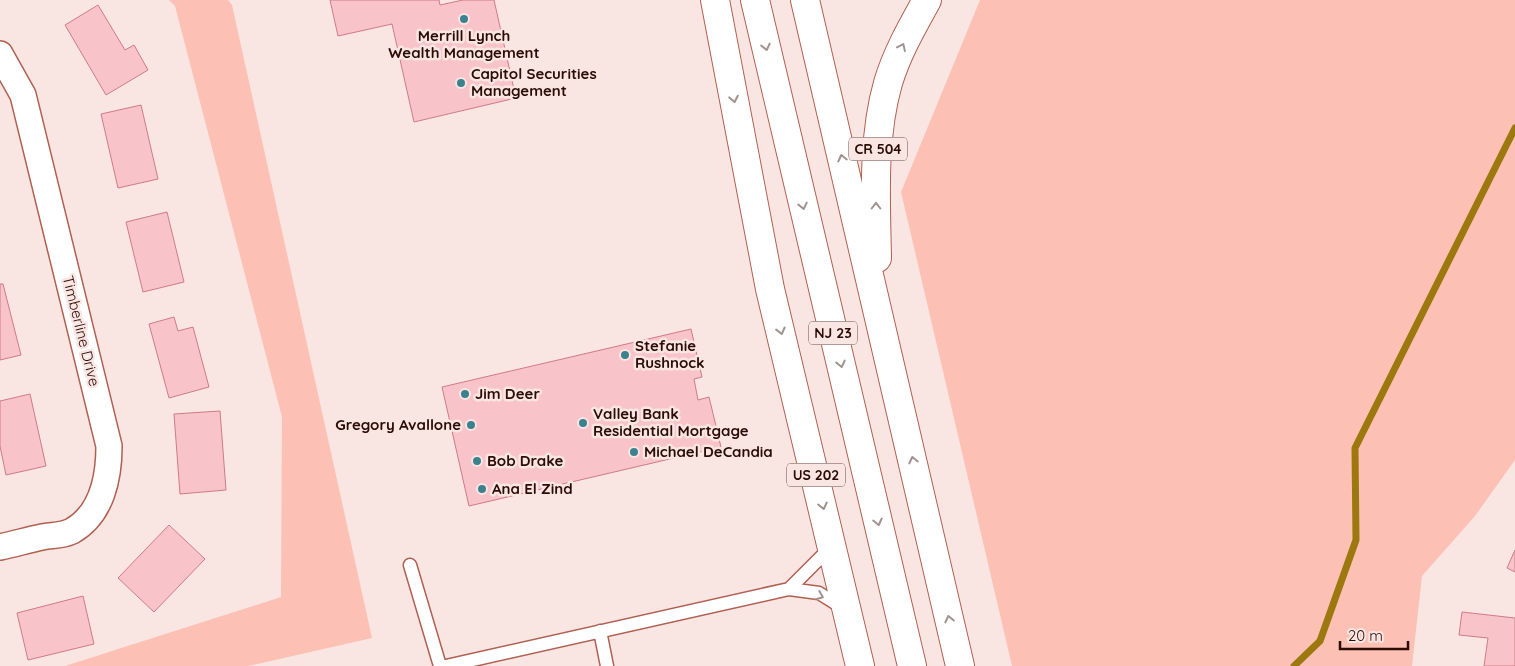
<svg xmlns="http://www.w3.org/2000/svg" width="1515" height="666" viewBox="0 0 1515 666" font-family="Quicksand,sans-serif">
<style>
.green{fill:#fcc0b4}
.lines{fill:none;stroke-linecap:round;stroke-linejoin:round}
.stream{stroke:#9c780e;stroke-width:7}
.building{fill:#f8c4c9;stroke:#d07a86}
.service-casing{stroke:#b06051;stroke-width:15}
.minor-casing{stroke:#b06051;stroke-width:28}
.trunk-casing{stroke:#b06051;stroke-width:30}
.service{stroke:#fff;stroke-width:12}
.minor{stroke:#fff;stroke-width:25}
.trunk{stroke:#fff;stroke-width:28}
.oneway{stroke:#a0928f}
.poi-dot{fill:#3c818f;stroke:#f9e6e2;stroke-width:2}
.labels{text-anchor:middle;stroke-width:5;stroke-linejoin:round;paint-order:stroke}
.shield{fill:#f9e6e2;stroke:#694d49;stroke-width:1}
.shield-label{font-size:14px;font-weight:bold;fill:#2b0c07}
.poi-label{font-size:15px;font-weight:bold;fill:#2b0c07;stroke:#f9e6e2;text-anchor:start}
.street-label{font-size:15px;fill:#2b0c07;stroke:#f9e6e2}
</style>
<rect width="100%" height="100%" fill="#f9e6e2"/>
<path class="green" d="M 169,0 L 228,0 L 232,5 L 372,638 L 248,666 L 65,666 L 281,597 L 282,417 L 175,6 Z
M 980,0 L 1515,0 L 1515,460 L 1475,516 L 1422,576 L 1412,666 L 1012,666 L 901,192 Z"/>
<g class="lines">
<path class="stream" d="M 1294,666 L 1320,641 L 1356,540 L 1355,448 L 1515,128"/>
</g>
<path class="building" d="M 330,0 L 439,0 L 440,5 L 463,0 L 494,0 L 516,98 L 414,122 L 392,24 L 338,36 Z
M 98,5 L 125,50 L 134,45 L 148,70 L 106,95 L 65,25 Z
M 141,105 L 158,179 L 118,188 L 101,114 Z
M 167,212 L 184,282 L 143,292 L 126,222 Z
M 0,284 L 3,284 L 21,355 L 0,360 Z
M 174,317 L 178,331 L 193,327 L 209,387 L 169,398 L 149,324 Z
M 691,329 L 702,377 L 694,379 L 698,400 L 709,397 L 721,447 L 469,506 L 442,387 Z
M 30,394 L 46,466 L 6,475 L 0,446 L 0,401 Z
M 220,411 L 226,490 L 180,494 L 174,414 Z
M 169,525 L 205,559 L 154,612 L 118,578 Z
M 1515,550 L 1515,572 L 1507,568 Z
M 83,596 L 94,644 L 28,660 L 17,613 Z
M 1462,612 L 1515,618 L 1515,666 L 1484,666 L 1488,638 L 1459,635 Z"/>
<g class="lines">
<defs>
<path id="service" d="M 410,565 L 440,666
M 789,589 L 831,547
M 600,631 L 607,666
M 446,666 L 789,589 L 819,593 L 843,608"/>
<path id="minor" d="M 0,54 L 23,95 L 109,446 C 109,477 102,514 72,531 C 62,536 52,535 42,537 C 28,540 14,544 0,547"/>
<path id="trunk" d="M 715,0 L 770,289 L 860,666
M 755,0 L 912,666
M 805,0 L 960,666
M 877,258 C 876,201 872,139 888,83 C 897,53 912,27 927,0"/>
</defs>
<use href="#service" class="service-casing"/>
<use href="#minor" class="minor-casing"/>
<use href="#trunk" class="trunk-casing"/>
<use href="#service" class="service"/>
<use href="#minor" class="minor"/>
<use href="#trunk" class="trunk"/>
</g>
<defs><path id="oneway-chevron" d="M-2-3.5L2.5 0L-2 3.5" fill="none" stroke-width="1.6" stroke-linecap="round" stroke-linejoin="round" transform="scale(1.25)"/></defs>
<g class="oneway">
<use href="#oneway-chevron" transform="translate(766 47) rotate(77)"/>
<use href="#oneway-chevron" transform="translate(902 47) rotate(-65)"/>
<use href="#oneway-chevron" transform="translate(734 99) rotate(79)"/>
<use href="#oneway-chevron" transform="translate(842 158) rotate(-103)"/>
<use href="#oneway-chevron" transform="translate(803 206) rotate(77)"/>
<use href="#oneway-chevron" transform="translate(876 206) rotate(-90)"/>
<use href="#oneway-chevron" transform="translate(781 331) rotate(76)"/>
<use href="#oneway-chevron" transform="translate(841 364) rotate(77)"/>
<use href="#oneway-chevron" transform="translate(913 460) rotate(-103)"/>
<use href="#oneway-chevron" transform="translate(823 506) rotate(77)"/>
<use href="#oneway-chevron" transform="translate(878 522) rotate(77)"/>
<use href="#oneway-chevron" transform="translate(820 596) rotate(22)"/>
<use href="#oneway-chevron" transform="translate(949 619) rotate(-103)"/>
</g>
<g class="poi-dot">
<circle cx="464" cy="19" r="5"/>
<circle cx="461" cy="83" r="5"/>
<circle cx="625" cy="355" r="5"/>
<circle cx="465" cy="394" r="5"/>
<circle cx="583" cy="423" r="5"/>
<circle cx="471" cy="425" r="5"/>
<circle cx="634" cy="452" r="5"/>
<circle cx="477" cy="461" r="5"/>
<circle cx="482" cy="489" r="5"/>
</g>
<g class="labels">
<g class="shield">
<rect x="849" y="137.5" width="58" height="23" rx="4"/>
<rect x="809" y="321.5" width="48" height="23" rx="4"/>
<rect x="787" y="463.5" width="58" height="23" rx="4"/>
</g>
<g class="shield-label">
<text x="878" y="154">CR 504</text>
<text x="833" y="338">NJ 23</text>
<text x="816" y="480">US 202</text>
</g>
<g class="poi-label">
<text x="464" y="41" text-anchor="middle">Merrill Lynch<tspan x="464" dy="17">Wealth Management</tspan></text>
<text x="471" y="79">Capitol Securities<tspan x="471" dy="17">Management</tspan></text>
<text x="635" y="351">Stefanie<tspan x="635" dy="17">Rushnock</tspan></text>
<text x="475" y="399">Jim Deer</text>
<text x="593" y="419">Valley Bank<tspan x="593" dy="17">Residential Mortgage</tspan></text>
<text x="461" y="430" text-anchor="end">Gregory Avallone</text>
<text x="644" y="457">Michael DeCandia</text>
<text x="487" y="466">Bob Drake</text>
<text x="492" y="494">Ana El Zind</text>
</g>
<g class="street-label">
<text transform="translate(81 331) rotate(76)" y="5">Timberline Drive</text>
</g>
</g>
<path d="M1340 641v8h68v-8" fill="none" stroke="#2b0c07" stroke-width="2.5"/>
<text x="1348" y="641" font-size="15" fill="#2b0c07" stroke="#f9e6e2" stroke-width="4" paint-order="stroke">20 m</text>
</svg>
